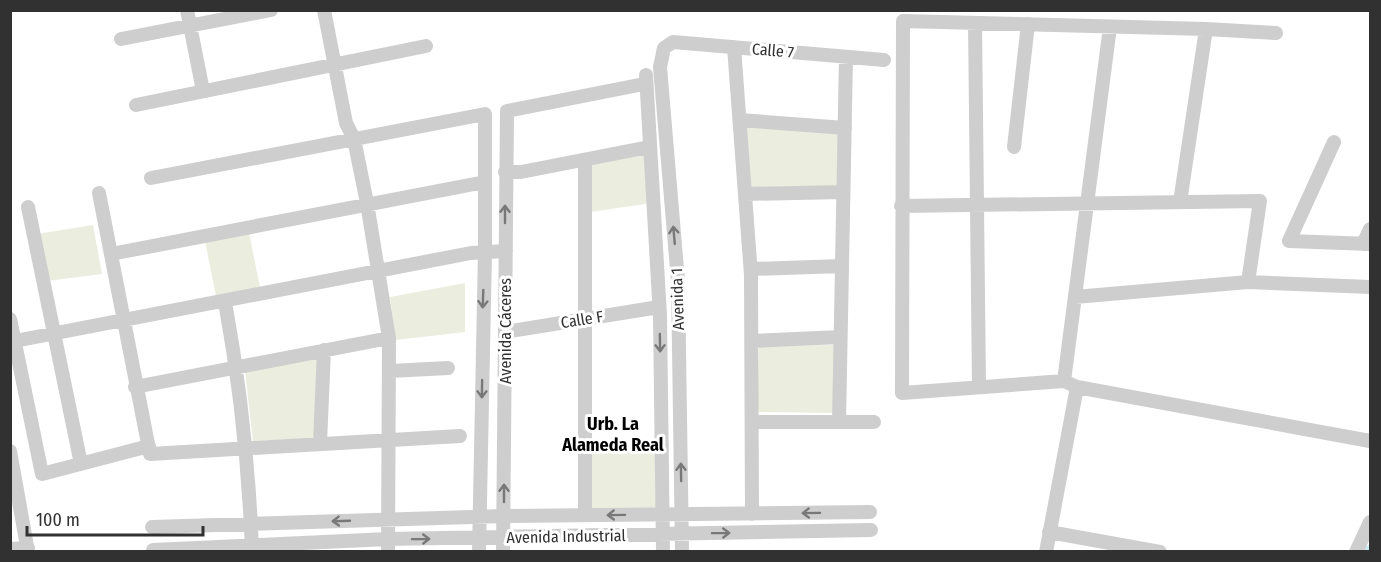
<svg xmlns="http://www.w3.org/2000/svg" width="1381" height="562" viewBox="0 0 1381 562" font-family="'Fira Sans Condensed',sans-serif">
<style>
.green{fill:#ebeede}
.lines{fill:none;stroke-linecap:round;stroke-linejoin:round}
.canal{stroke:#c9ebef;stroke-width:12}
.minor{stroke:#cecece;stroke-width:14}
.oneway{stroke:#787878}
.labels{text-anchor:middle;stroke-width:6;stroke-linejoin:round;paint-order:stroke}
.street-label{font-size:16px;fill:#313131;stroke:#fff}
.neighbourhood-label{font-size:18px;font-weight:bold;fill:#000;stroke:#fff}
</style>
<rect width="100%" height="100%" fill="#fff"/>
<path class="green" d="M 744,126 L 839,134 L 838,187 L 749,189 Z
M 648,152 L 652,203 L 590,212 L 590,163 Z
M 93,225 L 102,274 L 46,281 L 37,234 Z
M 249,233 L 260,287 L 216,296 L 205,241 Z
M 465,283 L 465,332 L 396,340 L 390,297 Z
M 836,345 L 834,413 L 757,412 L 759,346 Z
M 319,356 L 316,438 L 253,441 L 245,371 Z
M 656,452 L 656,510 L 591,512 L 590,453 Z"/>
<g class="lines">
<path class="canal" d="M 1370,552 L 1370,551"/>
<path class="minor" d="M 187,10 L 203,91
M 324,10 L 346,123 L 354,139 L 367,203 L 389,338 L 388,552
M 975,23 L 979,387
M 1276,33 L 1206,29 L 903,21 L 902,393 L 1064,381 L 1077,387 L 1370,441
M 121,39 L 271,10
M 734,47 L 751,275 L 752,514
M 646,75 L 660,316 L 663,552
M 136,105 L 426,46
M 740,120 L 845,128
M 1334,142 L 1289,241 L 1370,244
M 1014,147 L 1028,24
M 585,160 L 585,515
M 505,172 L 521,172 L 644,148
M 151,178 L 485,114 L 485,251 L 479,552
M 99,193 L 150,454 L 460,436
M 745,194 L 843,192
M 1180,202 L 1206,29
M 901,206 L 1260,201 L 1248,282
M 28,207 L 81,464
M 1363,244 L 1370,229
M 111,254 L 485,182
M 751,269 L 842,266
M 1075,297 L 1248,282 L 1370,287
M 225,302 C 240,384 249,467 252,552
M 10,319 L 42,474 L 149,446
M 505,332 L 659,307
M 15,341 L 471,253 L 506,251
M 753,341 L 840,337
M 390,371 L 448,368
M 1064,381 L 1110,27
M 135,387 L 389,338
M 752,422 L 874,422
M 839,422 L 846,57
M 320,443 L 324,350
M 10,451 L 28,552
M 152,527 L 504,516 L 870,512
M 1049,532 L 1160,552
M 10,549 L 28,548
M 153,550 L 388,539 L 871,530
M 503,552 L 507,111 L 639,85
M 682,552 L 678,281 L 660,67 L 664,48 L 673,42 L 884,60
M 1046,552 L 1077,387
M 1356,552 L 1370,522"/>
</g>
<defs><path id="oneway-shaft" d="M-6 0H5M1.5-3L5.5 0L1.5 3" fill="none" stroke-width="1.6" stroke-linecap="round" stroke-linejoin="round" transform="scale(1.5)"/></defs>
<g class="oneway">
<use href="#oneway-shaft" transform="translate(505 214) rotate(-90)"/>
<use href="#oneway-shaft" transform="translate(674 235) rotate(-95)"/>
<use href="#oneway-shaft" transform="translate(483 299) rotate(92)"/>
<use href="#oneway-shaft" transform="translate(660 343) rotate(89)"/>
<use href="#oneway-shaft" transform="translate(482 389) rotate(91)"/>
<use href="#oneway-shaft" transform="translate(681 472) rotate(-91)"/>
<use href="#oneway-shaft" transform="translate(504 493) rotate(-90)"/>
<use href="#oneway-shaft" transform="translate(811 513) rotate(179)"/>
<use href="#oneway-shaft" transform="translate(616 515) rotate(179)"/>
<use href="#oneway-shaft" transform="translate(341 521) rotate(178)"/>
<use href="#oneway-shaft" transform="translate(721 533) rotate(-1)"/>
<use href="#oneway-shaft" transform="translate(421 539) rotate(-1)"/>
</g>
<g class="labels">
<g class="street-label">
<text transform="translate(773 50) rotate(5)" y="6">Calle 7</text>
<text transform="translate(677 299) rotate(-92)" y="6">Avenida 1</text>
<text transform="translate(582 319) rotate(-9)" y="6">Calle F</text>
<text transform="translate(505 331) rotate(-90)" y="6">Avenida Cáceres</text>
<text transform="translate(566 536) rotate(-1)" y="6">Avenida Industrial</text>
</g>
<g class="neighbourhood-label">
<text x="613" y="430">Urb. La<tspan x="613" dy="21">Alameda Real</tspan></text>
</g>
</g>
<rect width="1381" height="562" fill="none" stroke="#313131" stroke-width="24"/>
<path d="M27 526v9h176v-9" fill="none" stroke="#313131" stroke-width="3"/>
<text x="36" y="526" font-size="18" fill="#313131" stroke="#ffffff" stroke-width="4.5" paint-order="stroke">100 m</text>
</svg>
